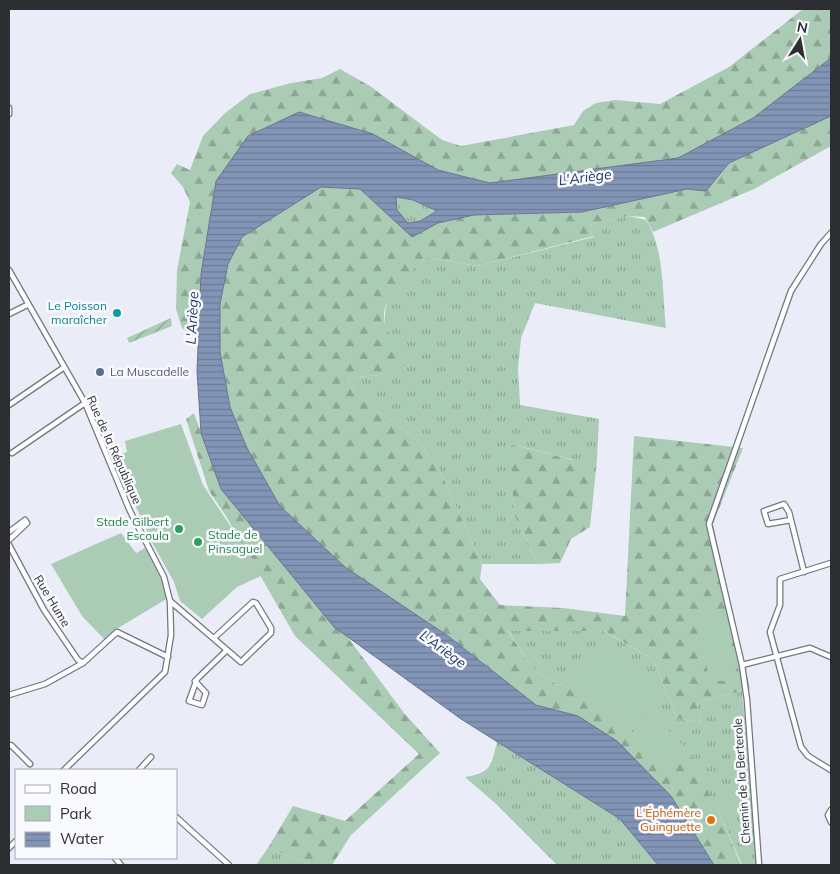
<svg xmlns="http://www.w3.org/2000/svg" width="840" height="874" viewBox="0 0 840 874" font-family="Mulish,sans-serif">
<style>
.grass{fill:url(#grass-tufts)}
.forest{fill:url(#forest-firs)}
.park{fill:#abccb4}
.garden{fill:url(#garden-furrows)}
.water{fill:url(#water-rules);stroke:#68768f;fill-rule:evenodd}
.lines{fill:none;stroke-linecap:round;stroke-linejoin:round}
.minor-casing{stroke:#747680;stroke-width:7}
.minor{stroke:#fff;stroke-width:4.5}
.culture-dot{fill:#0f9aa8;stroke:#f9fafe;stroke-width:2}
.service-dot{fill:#5c6f8a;stroke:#f9fafe;stroke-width:2}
.leisure-dot{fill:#2e9e5b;stroke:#f9fafe;stroke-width:2}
.food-dot{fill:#e8710a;stroke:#f9fafe;stroke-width:2}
.labels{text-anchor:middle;stroke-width:5;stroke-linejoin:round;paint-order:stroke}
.culture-label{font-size:12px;fill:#0d838f;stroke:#f9fafe;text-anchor:end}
.service-label{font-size:12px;fill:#4e5e75;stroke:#f9fafe;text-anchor:start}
.street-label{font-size:12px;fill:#2d2e32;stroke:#f9fafe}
.leisure-label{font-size:12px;fill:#27864d;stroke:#f9fafe;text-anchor:end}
.food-label{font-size:12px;fill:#c56008;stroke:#f9fafe;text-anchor:end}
.water-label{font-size:14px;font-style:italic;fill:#213a67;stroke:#f9fafe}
</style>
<defs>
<pattern id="grass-tufts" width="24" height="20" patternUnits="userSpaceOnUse" patternTransform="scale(1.25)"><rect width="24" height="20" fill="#abccb4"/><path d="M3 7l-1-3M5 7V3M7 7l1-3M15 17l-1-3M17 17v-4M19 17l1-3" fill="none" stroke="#8ca693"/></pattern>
<pattern id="forest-firs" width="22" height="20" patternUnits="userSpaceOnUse" patternTransform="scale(1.25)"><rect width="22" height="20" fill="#abccb4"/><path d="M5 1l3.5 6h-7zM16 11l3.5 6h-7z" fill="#8ca693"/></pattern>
<pattern id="garden-furrows" width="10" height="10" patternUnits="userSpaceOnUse" patternTransform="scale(1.25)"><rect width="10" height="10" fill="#abccb4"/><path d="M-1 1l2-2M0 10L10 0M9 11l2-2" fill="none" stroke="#8ca693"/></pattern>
<pattern id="water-rules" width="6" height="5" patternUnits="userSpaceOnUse" patternTransform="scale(1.25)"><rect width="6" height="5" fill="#8295b7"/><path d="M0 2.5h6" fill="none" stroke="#6b7a95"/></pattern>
</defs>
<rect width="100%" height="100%" fill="#eaecf7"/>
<path class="grass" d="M 396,197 L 413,200 L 437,211 L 420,221 L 408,223 L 396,210 Z
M 628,216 L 646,220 C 665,250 662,293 666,328 L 535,303 L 521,338 L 518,368 L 520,405 L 599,419 L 597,460 L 574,460 L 511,444 L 514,514 L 538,564 L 482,564 L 441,473 L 421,443 L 355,394 L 347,378 L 389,374 C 388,353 379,311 391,293 C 399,280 415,268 426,257 L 477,266 L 594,237 L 589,225 Z
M 508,630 L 603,631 L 653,659 L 677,718 L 701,723 L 697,702 L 742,691 L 754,812 L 757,865 L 742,865 L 723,821 L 687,750 L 663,772 L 567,681 L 559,686 L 533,669 Z
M 497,742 L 620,819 L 658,865 L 557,865 L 495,803 L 465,777 C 492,773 491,765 497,742 Z
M 268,848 L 312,865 L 256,865 Z"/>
<path class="forest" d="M 803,9 L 831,9 L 831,58 L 753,118 L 679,158 L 490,183 L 438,170 L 373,134 L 299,112 L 248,136 L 216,181 L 201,274 L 198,340 L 182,328 L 176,309 L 177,270 L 190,202 L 183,187 L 171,173 L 177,164 L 190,170 L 203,136 L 224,114 L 250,94 L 291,83 L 322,78 L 340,69 L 370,86 L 442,140 L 461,146 L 574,125 L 583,111 L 596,103 L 615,100 L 660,104 L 729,67 Z
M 831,116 L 831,146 L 754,189 L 653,232 L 645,217 L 628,216 L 589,225 L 594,236 L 477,266 L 426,257 C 410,273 375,300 386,327 C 392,339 401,351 409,363 L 389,374 L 347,378 L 355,394 L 421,443 L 441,473 L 482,564 L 480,579 L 500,605 L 563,608 L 625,616 L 634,436 L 743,448 L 713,524 L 750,689 L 697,702 L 701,723 L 677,718 L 653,659 L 604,631 L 508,631 L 533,669 L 559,686 L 567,681 L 630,733 L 664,771 L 687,749 L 723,821 L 741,865 L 714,865 L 671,796 L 578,716 L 536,705 L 448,636 L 345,567 L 280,506 L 247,448 L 230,407 L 220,352 L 220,304 L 228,263 L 242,237 L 321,187 L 360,189 L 412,237 L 438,223 L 474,215 L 582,212 L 687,189 L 706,191 L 729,163 Z
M 194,413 L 221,489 L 334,627 L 346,635 L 404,713 L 440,753 L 351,835 L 332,865 L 312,865 L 268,848 L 293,806 L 345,821 L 419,754 L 295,636 L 226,516 L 209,491 L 186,419 Z
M 510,444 L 573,460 L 597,460 L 590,527 L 571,539 L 560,563 L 538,564 L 514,514 Z"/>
<path class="park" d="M 181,424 L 203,485 L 263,575 L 237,587 L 202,619 L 180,601 L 174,582 L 153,544 L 131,496 L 127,498 L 110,458 L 127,452 L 125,441 Z
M 121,533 L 136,553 L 145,548 L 161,576 L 168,598 L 115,630 L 105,640 L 82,616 L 51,564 Z
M 713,612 L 720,615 L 738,666 L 734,674 L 726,681 L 710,681 L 696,622 L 703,614 Z
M 600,642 L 663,691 L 630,733 L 567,681 Z
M 652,714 L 687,749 L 663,772 L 630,735 Z
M 735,785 L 741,807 L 723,812 L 717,790 Z"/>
<path class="garden" d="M 171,318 L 172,326 L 129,343 L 127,338 Z"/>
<path class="water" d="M 831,58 L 831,116 L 729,163 L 706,191 L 687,189 L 582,212 L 474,215 L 438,223 L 412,237 L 360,189 L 321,187 L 242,237 L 228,264 L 220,304 L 220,352 L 230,407 L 247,448 L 280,506 L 345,567 L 448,636 L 536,705 L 578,716 L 617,741 L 671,796 L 714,865 L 658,865 L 620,819 L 461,719 L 334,627 L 221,489 L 201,433 L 197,371 L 201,274 L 216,181 L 248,136 L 299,112 L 373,134 L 438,170 L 490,183 L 678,158 L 753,118 ZM 396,197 L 413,200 L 437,211 L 420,221 L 408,223 L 397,210 Z"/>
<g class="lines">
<defs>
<path id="minor" d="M 9,108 L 9,114
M 9,270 L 85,403 L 130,511 L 164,577 L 170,601 L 171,635 L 165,672 L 64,770
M 9,314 L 27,305
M 9,405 L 63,368
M 12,453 L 85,403
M 791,520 L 768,524 L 764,511 L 784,504 L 789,512 L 804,572
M 9,532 L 25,520
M 9,540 L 27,523 L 25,520
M 9,545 L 44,610 L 78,660 L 83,663
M 831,563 L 780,579 L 780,605 L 770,632 L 801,747 L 808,756 L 831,770
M 170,601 L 241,662 L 271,633 L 271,628 L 256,603 L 253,602 L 214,638
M 742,665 L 810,648 L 831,657
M 195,681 L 206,693 L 202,705 L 189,701 L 197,679 L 227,650
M 9,695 L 45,684 L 83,663 L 117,632 L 168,657
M 9,746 L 11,745 L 30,764
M 139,770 L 151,757
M 831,810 L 828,815 L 831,822
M 176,817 L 229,865
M 9,848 L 16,841
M 115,858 L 121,865
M 759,865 L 747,700 L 742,665 L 709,524 L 791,291 L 821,244 L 831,233"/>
</defs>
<use href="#minor" class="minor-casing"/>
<use href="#minor" class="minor"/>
</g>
<circle class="culture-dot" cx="117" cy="313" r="5"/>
<circle class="service-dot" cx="100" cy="372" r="5"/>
<g class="leisure-dot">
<circle cx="179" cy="529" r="5"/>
<circle cx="198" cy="542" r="5"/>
</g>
<circle class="food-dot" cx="711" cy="820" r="5"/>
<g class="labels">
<g class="culture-label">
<text x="107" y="310">Le Poisson<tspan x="107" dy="14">maraîcher</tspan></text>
</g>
<g class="service-label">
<text x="110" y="376">La Muscadelle</text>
</g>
<g class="street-label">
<text transform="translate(114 450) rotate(66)" y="4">Rue de la République</text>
<text transform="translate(52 601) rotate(59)" y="4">Rue Hume</text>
<text transform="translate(742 781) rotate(-94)" y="4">Chemin de la Berterole</text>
</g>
<g class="leisure-label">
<text x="169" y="526">Stade Gilbert<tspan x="169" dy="14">Escoula</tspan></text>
<text x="208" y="539" text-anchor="start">Stade de<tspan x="208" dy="14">Pinsaguel</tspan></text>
</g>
<g class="food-label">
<text x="701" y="817">L'Éphémère<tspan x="701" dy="14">Guinguette</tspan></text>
</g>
<g class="water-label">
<text transform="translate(585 177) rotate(-7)" y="5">L'Ariège</text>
<text transform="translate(192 318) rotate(-87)" y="5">L'Ariège</text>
<text transform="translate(443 649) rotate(36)" y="5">L'Ariège</text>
</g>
</g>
<rect width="840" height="874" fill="none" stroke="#2d2e32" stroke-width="20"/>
<rect x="15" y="769" width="162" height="90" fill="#f9fafe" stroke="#a7a8ac"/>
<rect x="25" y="785" width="25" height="8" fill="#ffffff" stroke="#a7a8ac"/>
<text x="60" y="794" font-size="15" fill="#2d2e32">Road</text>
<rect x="25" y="806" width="25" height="15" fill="#abccb4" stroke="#a7a8ac"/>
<text x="60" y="819" font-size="15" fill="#2d2e32">Park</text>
<rect x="25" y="832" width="25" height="15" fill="url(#water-rules)" stroke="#a7a8ac"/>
<text x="60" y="844" font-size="15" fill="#2d2e32">Water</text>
<g transform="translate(800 40) rotate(11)" stroke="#f9fafe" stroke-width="4" paint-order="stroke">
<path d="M0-4L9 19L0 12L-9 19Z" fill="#2d2e32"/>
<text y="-8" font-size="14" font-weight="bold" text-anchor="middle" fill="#2d2e32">N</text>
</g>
</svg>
